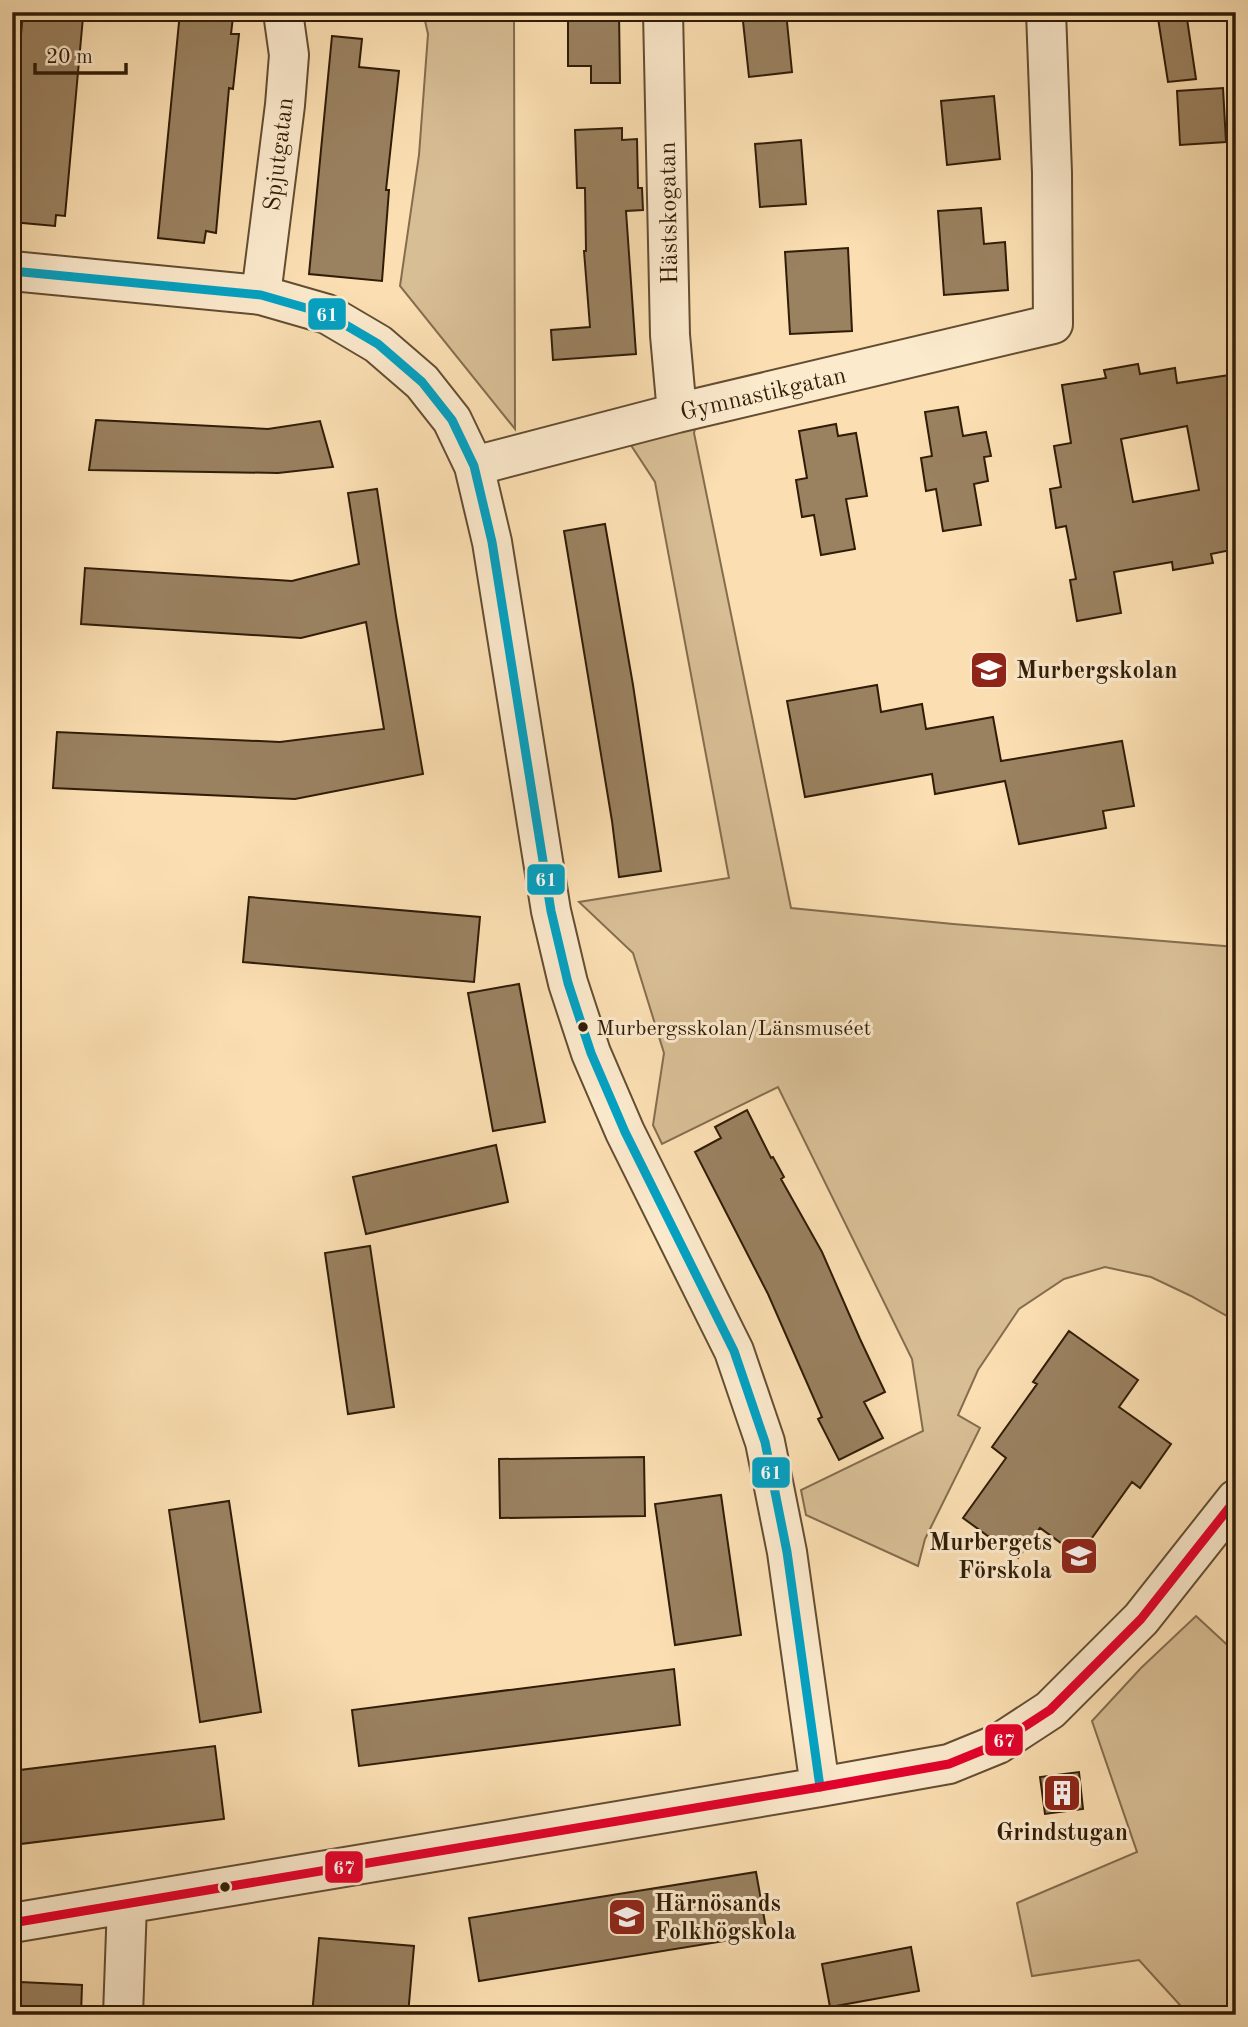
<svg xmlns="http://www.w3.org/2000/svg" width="1248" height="2027" viewBox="0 0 1248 2027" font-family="'Old Standard TT',serif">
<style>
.green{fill:#d8be95;stroke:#846d4e;stroke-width:2}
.building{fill:#9a8160;stroke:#301c07;stroke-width:2;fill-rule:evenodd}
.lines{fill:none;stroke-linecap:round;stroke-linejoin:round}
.minor-casing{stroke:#634d32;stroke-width:42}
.minor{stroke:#fceacd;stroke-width:38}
.bus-1-casing{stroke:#fceacd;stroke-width:14}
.bus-2-casing{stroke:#fceacd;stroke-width:14}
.bus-1{stroke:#02a2c4;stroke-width:9}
.bus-2{stroke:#e4002b;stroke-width:9}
.bus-dot{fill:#301c07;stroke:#fceacd;stroke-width:2.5}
.labels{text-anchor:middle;stroke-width:6;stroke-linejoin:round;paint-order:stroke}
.bus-label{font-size:22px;fill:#301c07;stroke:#fceacd;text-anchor:start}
.street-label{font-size:24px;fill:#301c07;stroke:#fceacd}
.poi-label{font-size:24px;font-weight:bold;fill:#301c07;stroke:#fceacd;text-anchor:start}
.line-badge{stroke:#fceacd;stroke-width:2.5}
.badge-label{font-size:19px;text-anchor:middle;font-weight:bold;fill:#fff}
</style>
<rect width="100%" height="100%" fill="#fbdfb2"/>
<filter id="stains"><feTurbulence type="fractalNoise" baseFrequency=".00286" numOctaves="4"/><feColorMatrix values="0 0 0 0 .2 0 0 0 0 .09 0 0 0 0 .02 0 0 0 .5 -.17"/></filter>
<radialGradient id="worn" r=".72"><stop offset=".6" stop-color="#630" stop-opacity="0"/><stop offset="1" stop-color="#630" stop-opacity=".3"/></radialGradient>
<path class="green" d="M 423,12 L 514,12 L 515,429 L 400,286 L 419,155 L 428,34 Z
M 704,390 L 694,433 L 791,908 L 953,924 L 1236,947 L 1236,1321 L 1191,1296 L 1151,1277 L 1105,1267 L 1064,1279 L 1019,1309 L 978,1370 L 958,1415 L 980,1428 L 925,1539 L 918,1566 L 806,1515 L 801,1490 L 923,1431 L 912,1359 L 778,1087 L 662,1144 L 653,1125 L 664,1053 L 633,953 L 579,902 L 729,878 L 655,482 L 623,433 Z
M 1196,1616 L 1236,1653 L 1236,2015 L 1189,2015 L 1139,1960 L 1032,1976 L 1017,1903 L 1137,1852 L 1092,1721 L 1141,1668 Z"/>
<path class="building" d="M 23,12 L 75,12 L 74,16 L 83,17 L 65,216 L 56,215 L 55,226 L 12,222 L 12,136 Z
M 180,12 L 233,17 L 231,34 L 239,34 L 233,89 L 229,88 L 216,233 L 206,231 L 204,243 L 158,238 Z
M 568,12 L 619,12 L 620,83 L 591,83 L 591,66 L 568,66 Z
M 742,12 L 786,12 L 792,72 L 749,77 Z
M 1157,12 L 1186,12 L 1196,79 L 1168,82 Z
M 332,36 L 362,39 L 359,67 L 399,71 L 386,190 L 389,190 L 382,281 L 309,274 Z
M 1223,88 L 1226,142 L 1180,145 L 1177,91 Z
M 994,96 L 1000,159 L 947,165 L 941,101 Z
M 622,128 L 622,140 L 637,139 L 638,188 L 642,188 L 643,210 L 626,211 L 636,354 L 553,360 L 551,330 L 590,327 L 584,251 L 586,251 L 585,188 L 577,188 L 575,130 Z
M 801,140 L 806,204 L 760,207 L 755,144 Z
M 981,208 L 984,244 L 1005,242 L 1008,290 L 944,295 L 938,211 Z
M 848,248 L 852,331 L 790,334 L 785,252 Z
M 1138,364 L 1140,374 L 1175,368 L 1177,383 L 1236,374 L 1236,549 L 1211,554 L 1213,563 L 1173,570 L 1172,562 L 1114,572 L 1121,613 L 1077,621 L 1070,580 L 1076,579 L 1066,526 L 1056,528 L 1050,489 L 1061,487 L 1054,446 L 1071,443 L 1062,385 L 1106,378 L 1104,370 ZM 1187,426 L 1199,490 L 1133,502 L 1121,439 Z
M 958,407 L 963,436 L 986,432 L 991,456 L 984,457 L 988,481 L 974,484 L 981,525 L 943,531 L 936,489 L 926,491 L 921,458 L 932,456 L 925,412 Z
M 96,420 L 268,429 L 320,421 L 333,467 L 278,473 L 89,470 Z
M 836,424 L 838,436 L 856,433 L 867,496 L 846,499 L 855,549 L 821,555 L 814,515 L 802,517 L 796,480 L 807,478 L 799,431 Z
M 377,489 L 396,616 L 423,774 L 295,799 L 53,788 L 57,732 L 280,742 L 384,729 L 366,622 L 301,638 L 81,624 L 85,568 L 292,581 L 359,564 L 348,493 Z
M 605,524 L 633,685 L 661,871 L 619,877 L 612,821 L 564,531 Z
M 877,685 L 881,712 L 922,704 L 926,729 L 993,717 L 1001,761 L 1122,741 L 1134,806 L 1103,811 L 1106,828 L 1019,844 L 1005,781 L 935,794 L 932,774 L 805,797 L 787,701 Z
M 249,897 L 480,917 L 474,982 L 243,962 Z
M 519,984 L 545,1122 L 493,1131 L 468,993 Z
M 747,1110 L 771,1158 L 773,1157 L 784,1177 L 781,1179 L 822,1252 L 860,1339 L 885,1392 L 864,1402 L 883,1438 L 839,1460 L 818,1419 L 822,1417 L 768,1294 L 695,1152 L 721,1138 L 715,1127 Z
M 496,1145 L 508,1202 L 366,1234 L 353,1177 Z
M 370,1246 L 394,1407 L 348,1414 L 325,1253 Z
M 1069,1331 L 1138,1380 L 1119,1407 L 1171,1444 L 1140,1488 L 1132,1482 L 1079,1556 L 1040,1528 L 1018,1558 L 963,1518 L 1006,1458 L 992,1447 L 1037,1384 L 1033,1382 Z
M 644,1457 L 645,1516 L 500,1518 L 499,1459 Z
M 721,1495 L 741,1635 L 675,1645 L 655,1504 Z
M 229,1501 L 261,1712 L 200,1722 L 169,1510 Z
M 674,1669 L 680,1725 L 359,1766 L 352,1710 Z
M 215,1746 L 224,1819 L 12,1845 L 12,1771 Z
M 1079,1772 L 1083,1809 L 1045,1814 L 1040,1777 Z
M 756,1872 L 767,1934 L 479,1981 L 469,1918 Z
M 319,1938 L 414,1946 L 408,2015 L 312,2015 Z
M 911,1947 L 919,1991 L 830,2007 L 822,1964 Z
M 20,1982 L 82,1985 L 81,2015 L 19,2013 Z"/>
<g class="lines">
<defs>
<path id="minor" d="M 663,12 L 670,335 L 677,413
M 12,271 L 261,295 L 327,314 L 378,344 L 422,382 L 452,420 L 474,466 L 492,542 L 551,911 L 568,983 L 591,1053 L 625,1132 L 734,1351 L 765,1442 L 787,1552 L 820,1787
M 261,295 L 285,105 L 289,55 L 283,12
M 474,466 L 677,413 L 1053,324 L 1052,173 L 1046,12
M 12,1923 L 820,1787 L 949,1764 L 998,1744 L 1050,1710 L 1141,1619 L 1236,1499
M 123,2015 L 127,1904"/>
</defs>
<use href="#minor" class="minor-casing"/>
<use href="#minor" class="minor"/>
<defs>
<path id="bus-1" d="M 12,271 L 261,295 L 327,314 L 378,344 L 422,382 L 452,420 L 474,466 L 492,542 L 551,911 L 568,983 L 591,1053 L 625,1132 L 734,1351 L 765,1442 L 787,1552 L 820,1787"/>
<path id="bus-2" d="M 12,1923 L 820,1787 L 949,1764 L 998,1744 L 1050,1710 L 1141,1619 L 1236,1499"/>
</defs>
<use href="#bus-1" class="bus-1-casing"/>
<use href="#bus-2" class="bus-2-casing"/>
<use href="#bus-1" class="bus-1"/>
<use href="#bus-2" class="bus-2"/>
</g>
<defs>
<symbol id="school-square" viewBox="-11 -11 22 22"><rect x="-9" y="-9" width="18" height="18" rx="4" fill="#8f2418" stroke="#fceacd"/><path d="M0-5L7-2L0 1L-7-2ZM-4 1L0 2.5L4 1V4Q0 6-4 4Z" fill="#fff"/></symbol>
<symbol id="building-square" viewBox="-11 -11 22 22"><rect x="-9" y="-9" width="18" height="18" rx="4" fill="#8f2418" stroke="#fceacd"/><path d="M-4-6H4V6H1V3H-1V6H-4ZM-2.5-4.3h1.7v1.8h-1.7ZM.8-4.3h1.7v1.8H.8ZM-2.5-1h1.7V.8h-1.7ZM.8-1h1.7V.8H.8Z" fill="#fff"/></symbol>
</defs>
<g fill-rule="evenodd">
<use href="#school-square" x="967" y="648" width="44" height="44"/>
<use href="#school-square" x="1057" y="1534" width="44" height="44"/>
<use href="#building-square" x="1040" y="1771" width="44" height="44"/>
<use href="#school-square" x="605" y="1895" width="44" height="44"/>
</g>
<g class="bus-dot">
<circle cx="583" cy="1027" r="6"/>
<circle cx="225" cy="1887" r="6"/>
</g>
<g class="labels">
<g class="bus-label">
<text x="596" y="1035">Murbergsskolan/Länsmuséet</text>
</g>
<g class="street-label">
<text transform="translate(278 154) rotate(-83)" y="8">Spjutgatan</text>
<text transform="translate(668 213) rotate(-91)" y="8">Hästskogatan</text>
<text transform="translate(763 393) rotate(-13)" y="8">Gymnastikgatan</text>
</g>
<g class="poi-label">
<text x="1016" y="678">Murbergskolan</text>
<text x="1052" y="1550" text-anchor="end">Murbergets<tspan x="1052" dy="28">Förskola</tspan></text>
<text x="1062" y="1840" text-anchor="middle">Grindstugan</text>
<text x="654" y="1911">Härnösands<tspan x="654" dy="28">Folkhögskola</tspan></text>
</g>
</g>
<g class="line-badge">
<rect x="307" y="297" width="40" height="34" rx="7" fill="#02a2c4"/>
<rect x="526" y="863" width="40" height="33" rx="7" fill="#02a2c4"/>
<rect x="751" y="1456" width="40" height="33" rx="7" fill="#02a2c4"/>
<rect x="984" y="1723" width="40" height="34" rx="7" fill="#e4002b"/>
<rect x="324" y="1850" width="40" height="34" rx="7" fill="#e4002b"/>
</g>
<g class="badge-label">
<text x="327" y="321">61</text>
<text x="546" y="886">61</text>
<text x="771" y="1479">61</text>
<text x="1004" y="1747">67</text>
<text x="344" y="1874">67</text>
</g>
<rect width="1248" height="2027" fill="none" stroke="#fbdfb2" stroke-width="42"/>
<rect x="14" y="14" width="1220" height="1999" fill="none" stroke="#301c07" stroke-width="3.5"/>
<rect x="21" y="21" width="1206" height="1985" fill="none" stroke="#301c07" stroke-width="2"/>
<path d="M35 63v10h91v-10" fill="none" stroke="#301c07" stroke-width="3.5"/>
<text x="46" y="63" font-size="21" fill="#301c07" stroke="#fceacd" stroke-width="5" paint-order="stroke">20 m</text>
<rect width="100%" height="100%" filter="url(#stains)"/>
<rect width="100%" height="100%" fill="url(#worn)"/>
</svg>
